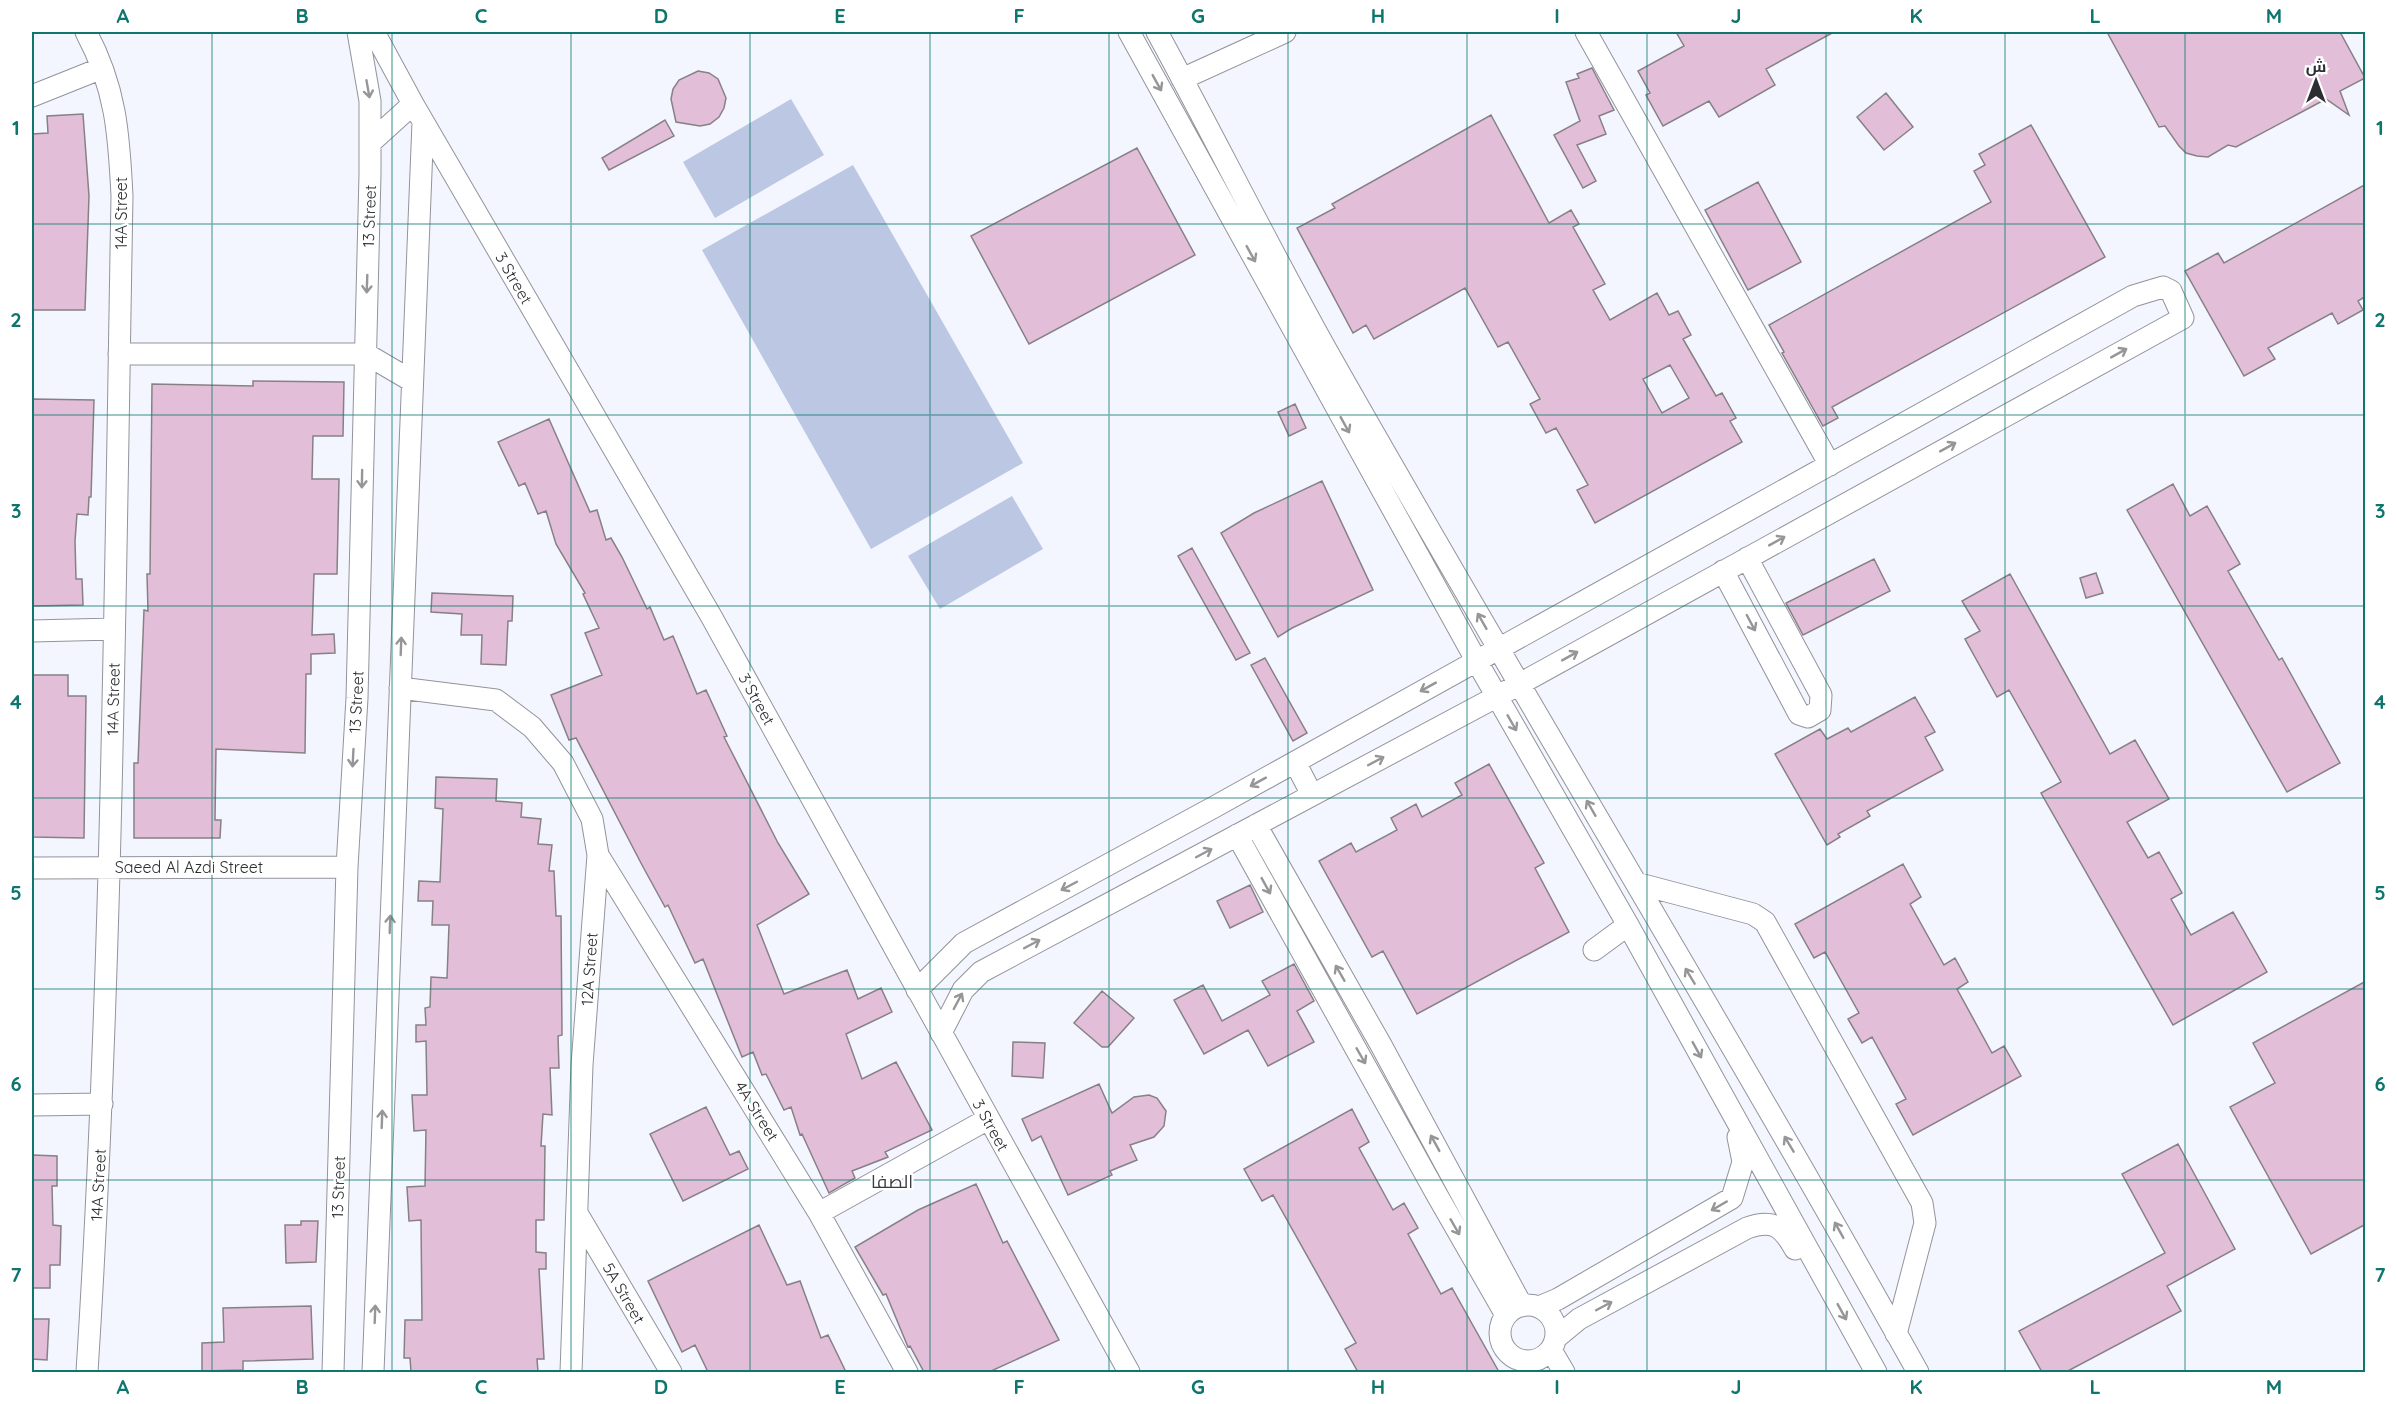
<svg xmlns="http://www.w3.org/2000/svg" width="2397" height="1404" viewBox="0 0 2397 1404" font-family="Quicksand,Cairo,sans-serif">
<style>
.green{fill:#bcc7e3}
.building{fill:#e3bed9;stroke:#878185;stroke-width:1.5;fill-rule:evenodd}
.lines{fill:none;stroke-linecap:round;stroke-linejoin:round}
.minor-casing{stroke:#92949b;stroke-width:23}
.minor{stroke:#fff;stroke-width:21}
.oneway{stroke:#969698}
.grid{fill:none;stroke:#0f766e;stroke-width:1.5;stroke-opacity:0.55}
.labels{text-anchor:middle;stroke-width:4.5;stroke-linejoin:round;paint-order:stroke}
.street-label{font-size:16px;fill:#2d2e31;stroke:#fff}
.neighbourhood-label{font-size:18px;fill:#3a3c42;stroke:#fff}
.neatline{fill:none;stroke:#0f766e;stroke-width:2}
.grid-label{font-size:20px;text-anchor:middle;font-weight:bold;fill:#0f766e}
</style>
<rect width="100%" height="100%" fill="#f3f6fe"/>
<path class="green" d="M 791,99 L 824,155 L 715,218 L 683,162 Z
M 853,165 L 1023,463 L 871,549 L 702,250 Z
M 1012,496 L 1043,549 L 940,609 L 908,556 Z"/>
<path class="building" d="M 1676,32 L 1834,32 L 1766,69 L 1775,85 L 1719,117 L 1709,101 L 1663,126 L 1646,95 L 1650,93 L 1638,71 L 1684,46 Z
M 2107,32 L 2340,32 L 2365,78 L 2340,91 L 2349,115 L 2326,99 L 2236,147 L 2228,145 L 2208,157 L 2197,156 L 2186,153 L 2179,146 L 2165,126 L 2159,127 Z
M 1592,68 L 1614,110 L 1599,116 L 1606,134 L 1577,145 L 1596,181 L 1583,188 L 1554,135 L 1580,121 L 1566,82 L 1579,78 L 1577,74 Z
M 698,71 L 709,73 L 718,79 L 726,98 L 724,108 L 719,117 L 710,124 L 700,126 L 676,122 L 671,99 L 673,89 L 679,80 Z
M 1886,93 L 1913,127 L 1884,150 L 1857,117 Z
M 83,114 L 89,196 L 85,310 L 32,310 L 32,134 L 48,133 L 47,116 Z
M 1491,115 L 1549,223 L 1571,210 L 1579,224 L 1573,227 L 1605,284 L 1593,290 L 1610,320 L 1657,293 L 1669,315 L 1678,311 L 1691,335 L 1683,339 L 1716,396 L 1722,393 L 1736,418 L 1730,421 L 1742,442 L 1595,523 L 1577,490 L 1588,485 L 1556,428 L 1546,433 L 1530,404 L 1540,399 L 1508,342 L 1498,347 L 1465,288 L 1374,339 L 1366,325 L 1353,333 L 1297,228 L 1335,208 L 1332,204 ZM 1670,365 L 1689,398 L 1662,413 L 1643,379 Z
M 665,120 L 674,136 L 609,170 L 602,158 Z
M 2031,125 L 2105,257 L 1832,407 L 1838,418 L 1823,426 L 1782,353 L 1784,352 L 1769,325 L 1991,202 L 1974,171 L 1985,165 L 1979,154 Z
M 1137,148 L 1195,255 L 1029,344 L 971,236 Z
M 1758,182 L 1801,262 L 1748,290 L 1705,210 Z
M 2366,184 L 2366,296 L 2358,301 L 2363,310 L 2338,324 L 2332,313 L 2268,348 L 2275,359 L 2244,376 L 2185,271 L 2218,253 L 2224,263 Z
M 253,381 L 344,382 L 343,436 L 313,436 L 312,479 L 339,479 L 337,574 L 314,574 L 312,635 L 334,634 L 335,653 L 311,654 L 311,674 L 306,674 L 305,753 L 216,749 L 215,820 L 221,820 L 220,838 L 134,838 L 134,763 L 138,763 L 144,610 L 148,611 L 147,574 L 150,574 L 152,384 L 253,386 Z
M 32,399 L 94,400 L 91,497 L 89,497 L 88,515 L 77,514 L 75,541 L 76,579 L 82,579 L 83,605 L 32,606 Z
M 1295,404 L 1306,428 L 1289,436 L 1278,412 Z
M 549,419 L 590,512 L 597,510 L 606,540 L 611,538 L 622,557 L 647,609 L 650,607 L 664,640 L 673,636 L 697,694 L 706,690 L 727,736 L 724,737 L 778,843 L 809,894 L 757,925 L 784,994 L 847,970 L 858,999 L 881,988 L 892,1012 L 846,1034 L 862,1079 L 896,1062 L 932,1130 L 885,1152 L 888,1157 L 852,1171 L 855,1178 L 829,1193 L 802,1134 L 800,1135 L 791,1107 L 784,1110 L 766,1074 L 762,1075 L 753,1052 L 742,1057 L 703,959 L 695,963 L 668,905 L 665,907 L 642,865 L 576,738 L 569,740 L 551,695 L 602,675 L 585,633 L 599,628 L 583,594 L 585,593 L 556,544 L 546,511 L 538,514 L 525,483 L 519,486 L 498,442 Z
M 1322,481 L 1373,590 L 1292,628 L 1278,637 L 1221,533 L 1254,513 Z
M 2173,484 L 2190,516 L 2207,506 L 2240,564 L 2228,571 L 2279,660 L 2282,658 L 2340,763 L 2287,792 L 2127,510 Z
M 1192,548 L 1250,653 L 1236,660 L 1178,556 Z
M 1874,559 L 1890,591 L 1803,635 L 1786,603 Z
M 2096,573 L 2103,593 L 2086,598 L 2080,578 Z
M 2010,574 L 2110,754 L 2135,740 L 2169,799 L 2127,822 L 2148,858 L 2159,852 L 2182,893 L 2171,899 L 2191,935 L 2233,912 L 2267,972 L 2173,1025 L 2041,793 L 2061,782 L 2009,690 L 1997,697 L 1965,639 L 1980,631 L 1962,601 Z
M 432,593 L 513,596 L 512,621 L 508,621 L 506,665 L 481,664 L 482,635 L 461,635 L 462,614 L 431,612 Z
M 1265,658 L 1307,733 L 1293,741 L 1251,665 Z
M 32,675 L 68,675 L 68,696 L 86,696 L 84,838 L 32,837 Z
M 1915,697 L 1935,732 L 1925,737 L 1943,770 L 1867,811 L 1870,816 L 1838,834 L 1840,837 L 1827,845 L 1775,754 L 1820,729 L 1827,739 L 1848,728 L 1851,732 Z
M 1489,764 L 1544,863 L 1535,868 L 1569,932 L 1417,1014 L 1383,951 L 1372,957 L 1319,861 L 1351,843 L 1356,852 L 1397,830 L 1391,818 L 1416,804 L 1422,817 L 1462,795 L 1455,783 Z
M 436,777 L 497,779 L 496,801 L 522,803 L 521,817 L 541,819 L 538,844 L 552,845 L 549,871 L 554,871 L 556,916 L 561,916 L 562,1035 L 558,1036 L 559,1068 L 550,1068 L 552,1115 L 543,1114 L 541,1146 L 545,1146 L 544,1220 L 536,1220 L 536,1252 L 546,1253 L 546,1269 L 539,1269 L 544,1359 L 537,1359 L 538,1372 L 411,1372 L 410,1358 L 404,1358 L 405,1320 L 422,1320 L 421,1220 L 409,1221 L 407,1187 L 425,1186 L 426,1130 L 414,1131 L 412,1095 L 427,1095 L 426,1041 L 416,1042 L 416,1025 L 426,1025 L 425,1008 L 430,1007 L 431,977 L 447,978 L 449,925 L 432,925 L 433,901 L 418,901 L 419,881 L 440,882 L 443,809 L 435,808 Z
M 1903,864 L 1921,897 L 1910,904 L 1944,965 L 1955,958 L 1968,982 L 1957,989 L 1992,1053 L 2004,1046 L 2021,1076 L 1913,1135 L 1896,1104 L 1906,1099 L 1872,1037 L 1862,1043 L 1848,1019 L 1859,1013 L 1825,952 L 1814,958 L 1795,924 Z
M 1250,885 L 1263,912 L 1230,928 L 1217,901 Z
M 1294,964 L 1314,1001 L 1297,1011 L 1314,1042 L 1268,1066 L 1248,1030 L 1204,1054 L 1174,1000 L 1203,985 L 1222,1021 L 1270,995 L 1262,981 Z
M 2366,981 L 2366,1224 L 2311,1254 L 2230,1107 L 2275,1083 L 2253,1043 Z
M 1102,991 L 1134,1018 L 1108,1047 L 1102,1047 L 1074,1023 Z
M 1013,1042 L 1045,1043 L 1043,1078 L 1012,1076 Z
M 1099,1084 L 1112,1113 L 1134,1097 L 1149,1095 L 1157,1098 L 1166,1111 L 1164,1126 L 1154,1137 L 1130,1145 L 1137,1160 L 1110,1171 L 1112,1175 L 1068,1195 L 1041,1136 L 1032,1141 L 1022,1119 Z
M 706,1107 L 730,1155 L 739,1151 L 748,1169 L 683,1201 L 650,1134 Z
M 1352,1109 L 1369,1142 L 1359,1148 L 1393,1210 L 1404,1203 L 1418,1228 L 1408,1234 L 1441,1294 L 1452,1288 L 1499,1372 L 1358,1372 L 1345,1349 L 1356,1343 L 1273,1195 L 1262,1201 L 1244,1169 Z
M 2178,1144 L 2235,1249 L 2167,1286 L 2181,1311 L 2066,1372 L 2042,1372 L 2019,1331 L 2165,1253 L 2122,1174 Z
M 32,1155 L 57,1156 L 57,1186 L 52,1186 L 53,1225 L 61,1226 L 60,1265 L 50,1265 L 50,1288 L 32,1288 Z
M 976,1184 L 1003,1243 L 1007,1241 L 1059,1340 L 989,1372 L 924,1372 L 910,1346 L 908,1347 L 886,1294 L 883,1295 L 855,1247 L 918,1210 Z
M 301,1221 L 318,1221 L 316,1262 L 286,1263 L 285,1225 L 301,1225 Z
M 759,1225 L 787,1285 L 800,1281 L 821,1338 L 828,1335 L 846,1372 L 708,1372 L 695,1345 L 682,1352 L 648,1281 Z
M 311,1306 L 313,1359 L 243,1361 L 243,1370 L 202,1371 L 202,1343 L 224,1342 L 223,1308 Z
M 32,1319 L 49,1319 L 47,1360 L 32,1359 Z"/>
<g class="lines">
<defs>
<path id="minor" d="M 86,32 C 116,88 119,134 122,196 C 115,589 112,981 87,1372
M 374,32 L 413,104 L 711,616 L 1129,1372
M 1129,32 L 1476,660 L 1628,925 L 1876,1372
M 1157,32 C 1216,140 1271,252 1332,360 C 1524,699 1728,1032 1918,1372
M 1586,32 L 1830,465
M 1182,79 L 1285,32
M 32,96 L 102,68
M 370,143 L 413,104
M 119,354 L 366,354 L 412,381
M 1723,571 L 1799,714 L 1808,717 L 1820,710 L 1821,695 L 1747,558
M 32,631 L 114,629
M 400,688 L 496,700 L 532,727 L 563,763 L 592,819 L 598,855 L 582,1065 L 571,1372
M 1295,762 L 1312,795
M 1256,825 L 1381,1045 L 1522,1306
M 1237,835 L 1437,1195 L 1506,1315
M 598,855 L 819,1213 L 907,1372
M 32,868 L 347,867
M 1636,883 L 1753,914 L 1765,922 L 1922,1203 L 1925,1223 L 1896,1334
M 1594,950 L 1628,925
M 917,990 L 964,943 L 1216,806 L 2133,296 L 2163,287 L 2171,291 L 2183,318 L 1496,697 L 981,972 L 963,990 L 941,1033
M 32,1105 L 102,1104
M 577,1213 L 671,1372
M 819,1213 L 988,1119
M1500 1333a28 28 0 1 1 56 0a28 28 0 1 1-56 0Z
M 1539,1307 L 1558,1299 L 1732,1198 L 1743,1162 L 1738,1137
M 1556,1338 L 1579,1319 L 1747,1228 C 1773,1219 1782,1226 1795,1249
M 1551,1350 L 1564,1372
M 333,1372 L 347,867 L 357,698 L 370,174 L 370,101 L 358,32
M 373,1372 L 423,122"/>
</defs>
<use href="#minor" class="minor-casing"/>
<use href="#minor" class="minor"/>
</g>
<defs><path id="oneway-shaft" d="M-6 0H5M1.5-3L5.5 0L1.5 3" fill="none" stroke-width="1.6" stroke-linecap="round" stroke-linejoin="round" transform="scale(1.5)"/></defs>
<g class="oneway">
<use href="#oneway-shaft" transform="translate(1157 83) rotate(61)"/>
<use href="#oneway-shaft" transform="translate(368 89) rotate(80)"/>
<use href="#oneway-shaft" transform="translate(1251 254) rotate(61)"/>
<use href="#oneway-shaft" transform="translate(367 284) rotate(92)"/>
<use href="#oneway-shaft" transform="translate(2119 353) rotate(-29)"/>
<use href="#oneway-shaft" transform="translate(1345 425) rotate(61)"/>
<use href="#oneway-shaft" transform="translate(1948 447) rotate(-29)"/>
<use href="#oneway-shaft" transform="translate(362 479) rotate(91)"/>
<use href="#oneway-shaft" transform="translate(1777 541) rotate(-29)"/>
<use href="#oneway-shaft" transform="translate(1482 621) rotate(-120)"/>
<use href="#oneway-shaft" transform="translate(1751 623) rotate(62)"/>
<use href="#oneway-shaft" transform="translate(401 646) rotate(-88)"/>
<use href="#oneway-shaft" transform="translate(1570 656) rotate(-29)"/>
<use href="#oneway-shaft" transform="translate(1428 687) rotate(151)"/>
<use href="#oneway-shaft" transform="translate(1512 723) rotate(60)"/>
<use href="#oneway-shaft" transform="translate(353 758) rotate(93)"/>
<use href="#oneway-shaft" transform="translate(1376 761) rotate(-28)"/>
<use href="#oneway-shaft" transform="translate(1258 782) rotate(151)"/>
<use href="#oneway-shaft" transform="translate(1591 808) rotate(-120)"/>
<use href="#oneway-shaft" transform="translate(1204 853) rotate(-28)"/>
<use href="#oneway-shaft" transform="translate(1069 886) rotate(152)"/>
<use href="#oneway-shaft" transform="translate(1266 886) rotate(61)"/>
<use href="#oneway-shaft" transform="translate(390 924) rotate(-88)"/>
<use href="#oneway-shaft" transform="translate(1032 944) rotate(-28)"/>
<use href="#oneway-shaft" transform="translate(1340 973) rotate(-120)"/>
<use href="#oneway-shaft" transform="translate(1690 976) rotate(-121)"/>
<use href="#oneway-shaft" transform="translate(958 1001) rotate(-62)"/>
<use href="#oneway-shaft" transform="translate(1697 1050) rotate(61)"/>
<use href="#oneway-shaft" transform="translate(1361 1056) rotate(60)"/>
<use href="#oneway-shaft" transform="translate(382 1119) rotate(-88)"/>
<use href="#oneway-shaft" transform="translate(1435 1143) rotate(-119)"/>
<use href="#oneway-shaft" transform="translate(1789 1144) rotate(-121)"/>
<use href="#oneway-shaft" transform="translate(1719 1206) rotate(150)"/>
<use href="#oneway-shaft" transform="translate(1455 1227) rotate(60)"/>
<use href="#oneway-shaft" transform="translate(1839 1230) rotate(-119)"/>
<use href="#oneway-shaft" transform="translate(1604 1306) rotate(-28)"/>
<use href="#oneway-shaft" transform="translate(1842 1312) rotate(61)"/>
<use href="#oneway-shaft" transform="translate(375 1314) rotate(-88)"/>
</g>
<path class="grid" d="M 212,32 L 212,1372M 392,32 L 392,1372M 571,32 L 571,1372M 750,32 L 750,1372M 930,32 L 930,1372M 1109,32 L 1109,1372M 1288,32 L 1288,1372M 1467,32 L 1467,1372M 1647,32 L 1647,1372M 1826,32 L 1826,1372M 2005,32 L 2005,1372M 2185,32 L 2185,1372M 32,224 L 2366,224M 32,415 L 2366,415M 32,606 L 2366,606M 32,798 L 2366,798M 32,989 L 2366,989M 32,1180 L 2366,1180"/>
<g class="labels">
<g class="street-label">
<text transform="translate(121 213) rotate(-90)" y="6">14A Street</text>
<text transform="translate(369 216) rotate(-88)" y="6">13 Street</text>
<text transform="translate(514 278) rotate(60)" y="6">3 Street</text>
<text transform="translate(113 699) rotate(-89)" y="6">14A Street</text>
<text transform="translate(757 699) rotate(61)" y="6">3 Street</text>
<text transform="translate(356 702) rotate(-87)" y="6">13 Street</text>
<text x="189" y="873">Saeed Al Azdi Street</text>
<text transform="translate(589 969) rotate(-86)" y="6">12A Street</text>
<text transform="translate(757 1111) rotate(58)" y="6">4A Street</text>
<text transform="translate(991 1125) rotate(61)" y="6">3 Street</text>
<text transform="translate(98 1185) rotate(-87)" y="6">14A Street</text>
<text transform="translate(338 1187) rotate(-88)" y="6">13 Street</text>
<text transform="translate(624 1293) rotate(60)" y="6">5A Street</text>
</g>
<g class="neighbourhood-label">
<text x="892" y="1188">الصفا</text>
</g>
</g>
<rect width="2397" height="1404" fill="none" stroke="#ffffff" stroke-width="66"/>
<g transform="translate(2316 81)" stroke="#ffffff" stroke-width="4.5" paint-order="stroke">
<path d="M0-4.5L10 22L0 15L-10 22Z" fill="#2d2e31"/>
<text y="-9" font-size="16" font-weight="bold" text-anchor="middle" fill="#2d2e31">ش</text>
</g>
<rect x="33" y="33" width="2331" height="1338" class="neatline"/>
<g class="grid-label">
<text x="123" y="23">A</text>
<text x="302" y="23">B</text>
<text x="481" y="23">C</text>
<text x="661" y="23">D</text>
<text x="840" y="23">E</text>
<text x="1019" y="23">F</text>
<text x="1198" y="23">G</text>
<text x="1378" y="23">H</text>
<text x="1557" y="23">I</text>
<text x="1736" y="23">J</text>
<text x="1916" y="23">K</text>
<text x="2095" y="23">L</text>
<text x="2274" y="23">M</text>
<text x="16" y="135">1</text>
<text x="2380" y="135">1</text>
<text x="16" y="327">2</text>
<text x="2380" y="327">2</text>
<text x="16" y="518">3</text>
<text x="2380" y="518">3</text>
<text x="16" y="709">4</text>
<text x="2380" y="709">4</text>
<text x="16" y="900">5</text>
<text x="2380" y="900">5</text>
<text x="16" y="1091">6</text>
<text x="2380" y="1091">6</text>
<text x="16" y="1282">7</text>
<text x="2380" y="1282">7</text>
<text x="123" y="1394">A</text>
<text x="302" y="1394">B</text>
<text x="481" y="1394">C</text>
<text x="661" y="1394">D</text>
<text x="840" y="1394">E</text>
<text x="1019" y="1394">F</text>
<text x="1198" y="1394">G</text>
<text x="1378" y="1394">H</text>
<text x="1557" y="1394">I</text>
<text x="1736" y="1394">J</text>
<text x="1916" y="1394">K</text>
<text x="2095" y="1394">L</text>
<text x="2274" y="1394">M</text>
</g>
</svg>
